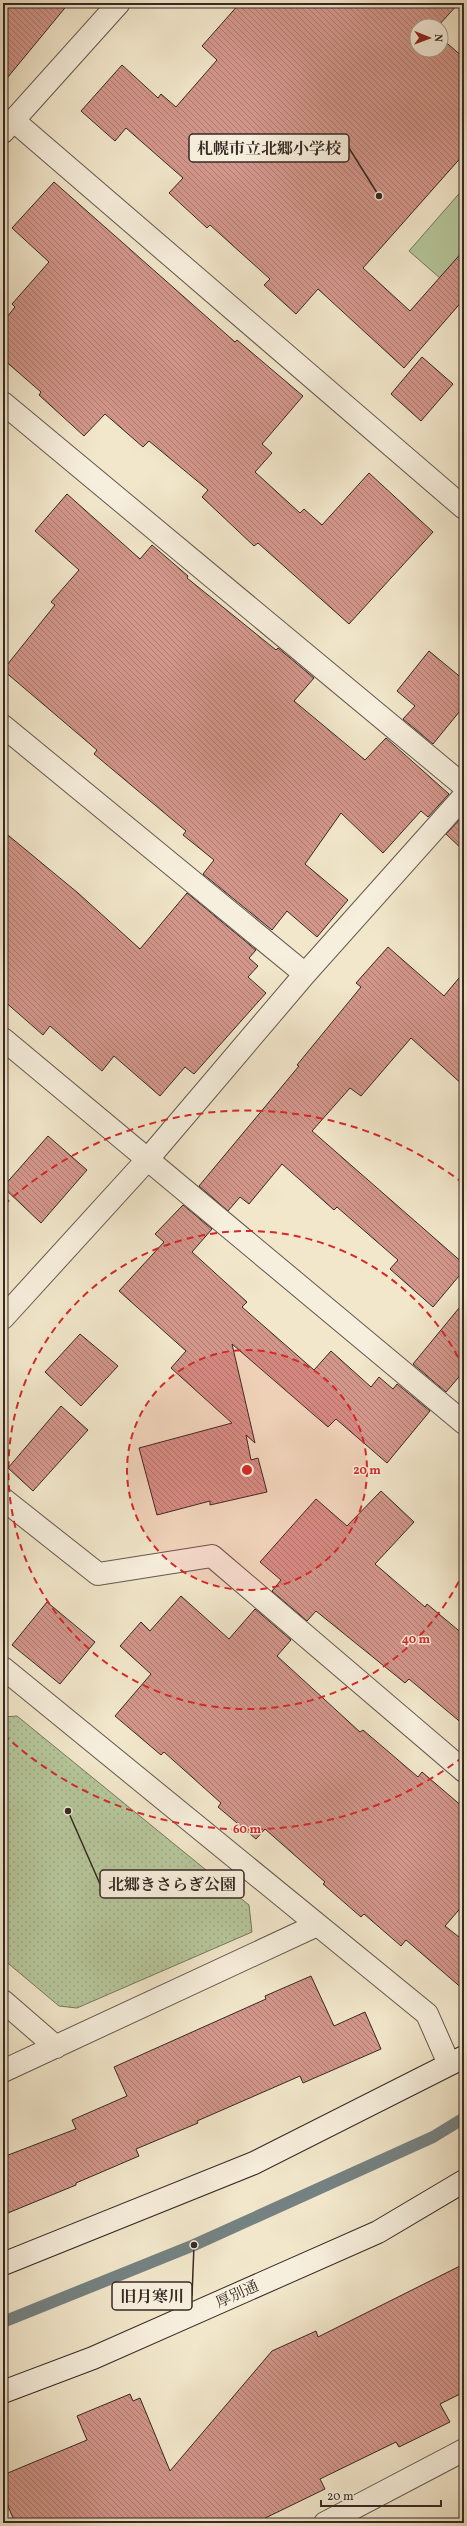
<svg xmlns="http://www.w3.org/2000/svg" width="467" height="2526" viewBox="0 0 467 2526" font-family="Vollkorn,'Noto Serif JP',serif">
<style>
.grass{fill:#b6c79b;stroke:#767860}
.park{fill:url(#park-dots);stroke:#767860}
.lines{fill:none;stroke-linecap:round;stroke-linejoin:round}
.stream{stroke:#758282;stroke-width:12}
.building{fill:url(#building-back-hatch);stroke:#362924}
.street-casing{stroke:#65584e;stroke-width:24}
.secondary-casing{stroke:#362924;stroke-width:24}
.street{stroke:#f7efdd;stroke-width:22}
.secondary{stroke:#f7efdd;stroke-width:22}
.ring{fill:none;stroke:#d62828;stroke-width:2;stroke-dasharray:7 5}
.labels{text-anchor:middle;stroke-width:3;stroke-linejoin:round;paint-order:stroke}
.street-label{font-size:15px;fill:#362924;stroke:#f7efdd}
.centre{fill:#d62828;stroke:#f7efdd;stroke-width:2}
.ring-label{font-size:12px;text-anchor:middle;font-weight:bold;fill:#d62828;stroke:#f7efdd;stroke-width:3;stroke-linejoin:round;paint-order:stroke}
.leader{fill:none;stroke:#362924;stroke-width:1.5}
.callout-dot{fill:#362924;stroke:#f7efdd;stroke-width:1.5}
.callout{fill:#f7efdd;stroke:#362924;stroke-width:1.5}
.callout-label{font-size:16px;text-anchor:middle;font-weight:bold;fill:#362924}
</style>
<defs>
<pattern id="park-dots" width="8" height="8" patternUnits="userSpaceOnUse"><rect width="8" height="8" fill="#b6c79b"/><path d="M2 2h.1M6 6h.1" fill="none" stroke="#9dab85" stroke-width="1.8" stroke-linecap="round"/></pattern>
<pattern id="building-back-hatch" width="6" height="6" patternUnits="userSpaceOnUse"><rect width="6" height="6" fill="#d3968b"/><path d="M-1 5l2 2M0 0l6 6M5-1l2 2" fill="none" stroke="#ac7a71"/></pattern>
</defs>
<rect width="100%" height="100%" fill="#f2e7cb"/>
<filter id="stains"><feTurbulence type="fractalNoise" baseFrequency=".005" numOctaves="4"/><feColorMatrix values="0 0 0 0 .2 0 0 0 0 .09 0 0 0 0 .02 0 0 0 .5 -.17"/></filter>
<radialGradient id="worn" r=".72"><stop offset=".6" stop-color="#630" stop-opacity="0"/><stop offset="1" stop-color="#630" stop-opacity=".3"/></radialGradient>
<path class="grass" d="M 464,188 L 464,299 L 409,251 Z"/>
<path class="park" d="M 17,1716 L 249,1905 L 252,1932 L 77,2008 L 59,2006 L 3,1959 L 3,1717 Z"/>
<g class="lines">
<path class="stream" d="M 3,2322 L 194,2245 L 433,2137 L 464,2118"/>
</g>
<path class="building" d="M 3,3 L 69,3 L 3,83 Z
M 240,3 L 459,3 L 438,26 L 417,26 L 417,50 L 441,50 L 441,38 L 464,58 L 464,154 L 363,268 L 410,311 L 464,250 L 464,299 L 404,368 L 318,289 L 296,314 L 264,285 L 270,279 L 210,225 L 207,228 L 169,193 L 183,178 L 126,128 L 115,141 L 81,111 L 122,65 L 158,98 L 161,94 L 176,107 L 217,60 L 202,46 Z
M 54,182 L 235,342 L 237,340 L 303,396 L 262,444 L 272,453 L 255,472 L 300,513 L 304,509 L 322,525 L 369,473 L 433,532 L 349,624 L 258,543 L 254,546 L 202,497 L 208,490 L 149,441 L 143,447 L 105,414 L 84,436 L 39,395 L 41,392 L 3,359 L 3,322 L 15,307 L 12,304 L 49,262 L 12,228 Z
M 422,357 L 453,384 L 421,421 L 391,394 Z
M 67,494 L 140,559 L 152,545 L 188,576 L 187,578 L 276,650 L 278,648 L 314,678 L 294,701 L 365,760 L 386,738 L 449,794 L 428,817 L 421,811 L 383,853 L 341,813 L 305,864 L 348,900 L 317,937 L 287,911 L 272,930 L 203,874 L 214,860 L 183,835 L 186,831 L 94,754 L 97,750 L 3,670 L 55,605 L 51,602 L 79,570 L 35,531 Z
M 429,651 L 464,680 L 464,706 L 433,744 L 403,719 L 415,706 L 397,691 Z
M 464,815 L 464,851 L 446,834 Z
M 3,831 L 78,893 L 140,949 L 187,893 L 256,950 L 249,958 L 258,966 L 248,977 L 266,993 L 194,1074 L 185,1067 L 160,1096 L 114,1056 L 102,1071 L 50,1026 L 43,1035 L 3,1000 Z
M 388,947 L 444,996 L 464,972 L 464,1086 L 411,1038 L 361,1096 L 350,1088 L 312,1131 L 464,1264 L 464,1270 L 433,1307 L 390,1269 L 398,1260 L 337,1207 L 334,1210 L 282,1164 L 249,1204 L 240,1197 L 228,1211 L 199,1186 L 299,1066 L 297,1065 L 361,987 L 356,983 Z
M 48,1136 L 87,1170 L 41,1223 L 3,1187 Z
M 183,1205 L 212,1229 L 192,1252 L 247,1302 L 242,1307 L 314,1370 L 331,1351 L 371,1387 L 379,1377 L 393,1389 L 397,1384 L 430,1411 L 387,1463 L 336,1419 L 328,1427 L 232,1344 L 255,1443 L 246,1435 L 251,1460 L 258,1458 L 267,1492 L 210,1505 L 210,1501 L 157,1515 L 139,1448 L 232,1423 L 171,1368 L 186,1351 L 119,1291 L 164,1242 L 155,1234 Z
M 464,1302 L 464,1371 L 446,1392 L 413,1364 Z
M 80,1334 L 118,1366 L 81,1406 L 45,1372 Z
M 61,1406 L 88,1430 L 33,1491 L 8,1468 Z
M 381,1491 L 414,1522 L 375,1564 L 425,1607 L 427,1604 L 464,1635 L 464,1725 L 409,1679 L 405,1683 L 316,1611 L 307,1621 L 272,1591 L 281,1580 L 260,1562 L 316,1499 L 347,1526 Z
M 181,1596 L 229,1639 L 255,1609 L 291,1640 L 277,1656 L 360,1732 L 363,1730 L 418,1777 L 422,1772 L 464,1808 L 464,1904 L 445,1926 L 464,1941 L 464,1990 L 406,1940 L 401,1946 L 364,1914 L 361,1917 L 323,1884 L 325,1882 L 265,1829 L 256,1839 L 218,1807 L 221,1803 L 164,1752 L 161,1755 L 115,1716 L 151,1674 L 120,1646 L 141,1622 L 150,1631 Z
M 47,1602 L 95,1642 L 60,1684 L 12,1645 Z
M 311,1976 L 334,2026 L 365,2012 L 381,2049 L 303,2083 L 300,2076 L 197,2121 L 198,2123 L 136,2149 L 139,2156 L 76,2183 L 76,2185 L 3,2215 L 3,2157 L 76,2129 L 72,2120 L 127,2096 L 114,2067 L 266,1999 L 265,1996 Z
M 464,2264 L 464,2392 L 440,2404 L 450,2422 L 399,2447 L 396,2442 L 320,2479 L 325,2489 L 255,2523 L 15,2523 L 3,2494 L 3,2475 L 87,2440 L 77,2416 L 130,2394 L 133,2401 L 140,2398 L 170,2471 L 272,2351 L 316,2331 L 318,2337 Z"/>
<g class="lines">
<defs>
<path id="street" d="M 13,120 L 464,508
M 3,132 L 119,3
M 3,403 L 464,786
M 3,726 L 305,974
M 3,1039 L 464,1423
M 3,1318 L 147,1160 L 305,974 L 464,796
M 3,1499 L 98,1574 L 212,1556 L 464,1771
M 3,1668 L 427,2014 L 449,2064
M 3,2001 L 56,2047
M 3,2071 L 317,1925
M 325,2523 L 464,2450"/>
<path id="secondary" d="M 3,2264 L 254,2163 L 464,2057
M 3,2392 L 93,2358 L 378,2232 L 464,2181"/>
</defs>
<use href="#street" class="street-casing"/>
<use href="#secondary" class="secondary-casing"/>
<use href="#street" class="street"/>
<use href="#secondary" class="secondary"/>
</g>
<circle cx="247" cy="1470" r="120" fill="#d62828" fill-opacity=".12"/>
<g class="ring">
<circle cx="247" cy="1470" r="120"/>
<path d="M464 1571A239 239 0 1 1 464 1369"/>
<path d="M463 1757A359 359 0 0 1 4 1735M4 1205A359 359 0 0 1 463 1183"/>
</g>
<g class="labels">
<g class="street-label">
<text transform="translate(237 2294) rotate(-24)" y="5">厚別通</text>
</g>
</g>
<circle cx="247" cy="1470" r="6" class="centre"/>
<g class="ring-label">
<text x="367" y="1474">20 m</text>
<text x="416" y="1643">40 m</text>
<text x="247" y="1833">60 m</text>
</g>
<path class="leader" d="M379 196L349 148M68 1811L100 1884M194 2245L192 2296"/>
<g class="callout-dot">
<circle cx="379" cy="196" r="4"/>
<circle cx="68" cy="1811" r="4"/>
<circle cx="194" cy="2245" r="4"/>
</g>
<g class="callout">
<rect x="189" y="134" width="160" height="28" rx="4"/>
<rect x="100" y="1870" width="144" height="28" rx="4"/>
<rect x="112" y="2282" width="80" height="28" rx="4"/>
</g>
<g class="callout-label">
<text x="269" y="154">札幌市立北郷小学校</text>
<text x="172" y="1890">北郷きさらぎ公園</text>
<text x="152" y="2302">旧月寒川</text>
</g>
<rect width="467" height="2526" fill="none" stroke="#f2e7cb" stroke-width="16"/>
<rect x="4" y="4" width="459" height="2518" fill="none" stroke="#362924" stroke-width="2"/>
<rect x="8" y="8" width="451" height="2510" fill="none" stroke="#362924"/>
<g transform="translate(429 38) rotate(91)"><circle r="19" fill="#f7efdd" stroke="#aaa093"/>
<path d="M0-3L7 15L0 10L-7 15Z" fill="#8f2418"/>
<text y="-6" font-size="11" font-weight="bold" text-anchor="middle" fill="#362924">N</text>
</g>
<path d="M321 2500v6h120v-6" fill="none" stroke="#362924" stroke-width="2"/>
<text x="327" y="2500" font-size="12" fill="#362924" stroke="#f7efdd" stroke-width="3" paint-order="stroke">20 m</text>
<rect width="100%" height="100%" filter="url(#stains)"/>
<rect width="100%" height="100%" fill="url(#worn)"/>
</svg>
